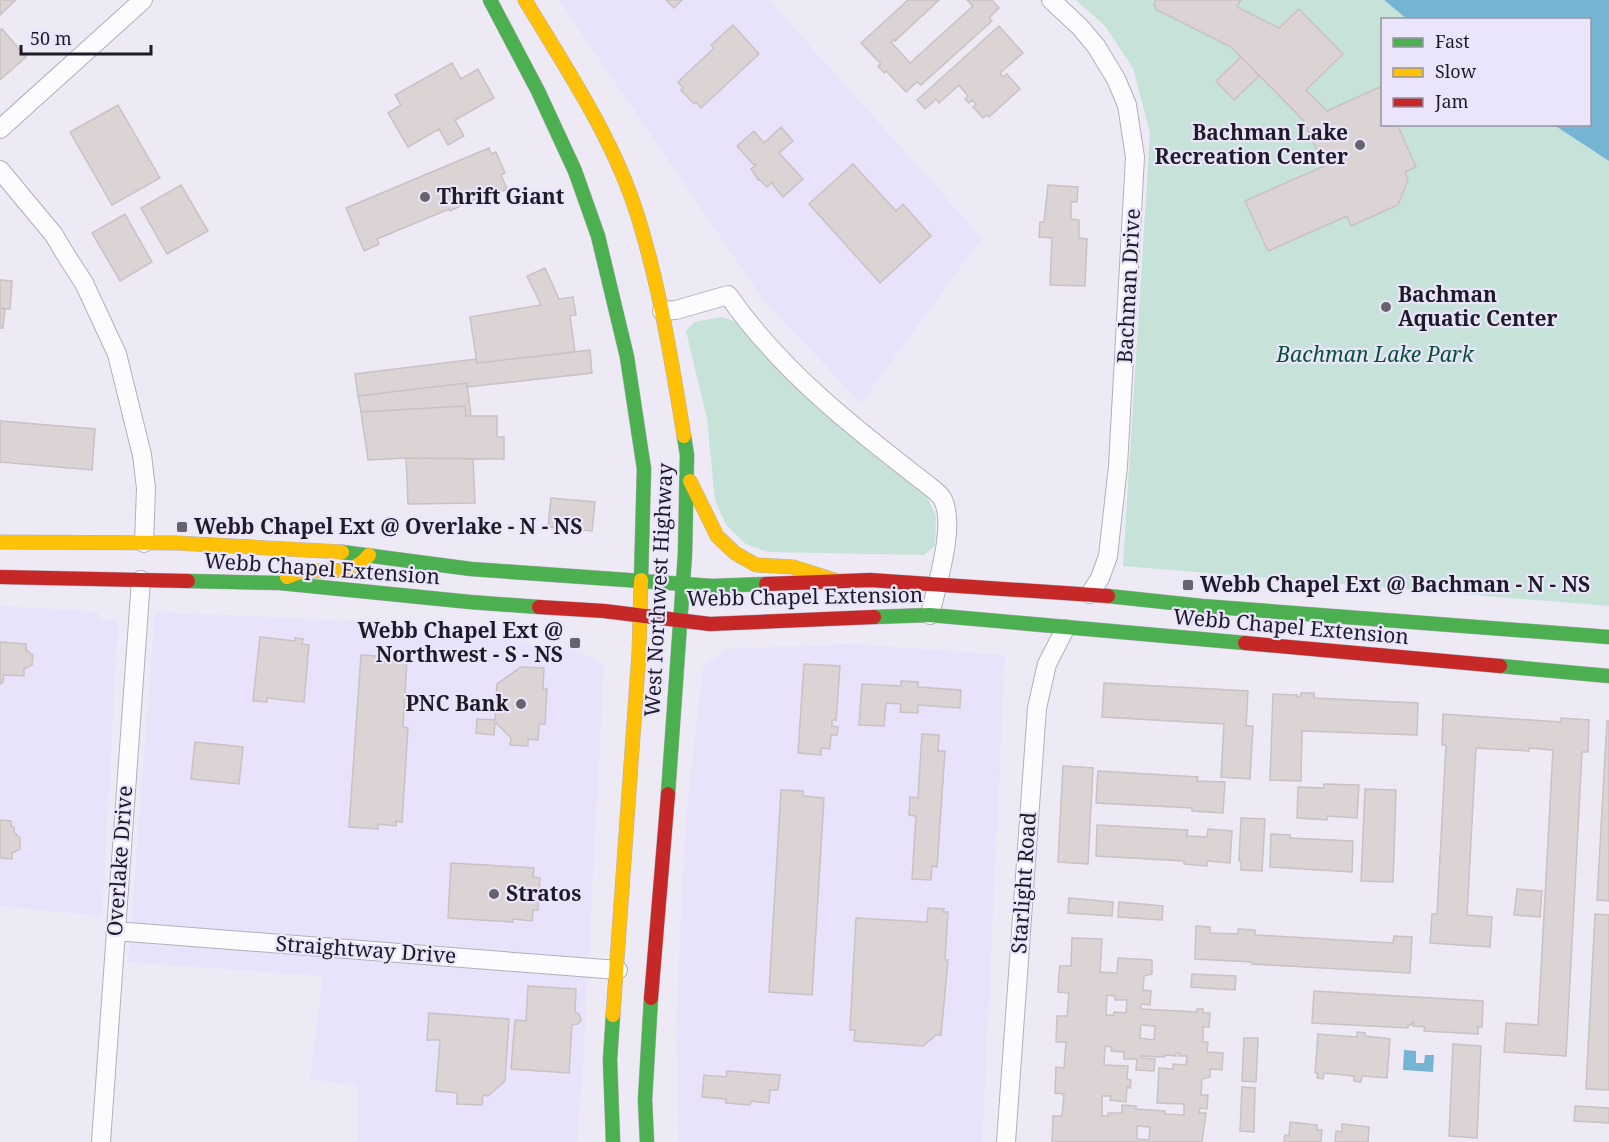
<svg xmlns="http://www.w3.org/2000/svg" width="1609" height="1142" viewBox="0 0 1609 1142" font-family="'Noto Serif',serif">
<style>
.built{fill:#e8e2fb}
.green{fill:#c6e2d9}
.water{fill:#75b4d2}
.building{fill:#dcd3d5;stroke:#c9c1c3;stroke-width:1.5;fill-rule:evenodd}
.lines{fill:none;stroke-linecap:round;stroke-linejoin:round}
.street-casing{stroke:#b2afba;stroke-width:20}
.fast-casing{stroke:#b2afba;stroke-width:15}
.slow-casing{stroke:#b2afba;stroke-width:15}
.jam-casing{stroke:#b2afba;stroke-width:15}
.street{stroke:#fcfcfe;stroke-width:18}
.fast{stroke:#4caf50;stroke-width:14}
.slow{stroke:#ffc107;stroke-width:14}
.jam{stroke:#c62828;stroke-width:14}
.poi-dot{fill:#66636f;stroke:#eae5fb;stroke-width:2}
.labels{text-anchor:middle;stroke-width:4.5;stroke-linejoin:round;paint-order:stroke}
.poi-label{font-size:21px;font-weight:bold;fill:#1e1b27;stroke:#eae5fb;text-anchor:start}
.street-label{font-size:21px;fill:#1e1b27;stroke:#eae5fb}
.park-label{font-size:21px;font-style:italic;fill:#075138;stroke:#eae5fb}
</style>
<rect width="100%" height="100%" fill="#edeaf6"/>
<path class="built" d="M 559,0 L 769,0 L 982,238 L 861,403 L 764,301 Z
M 0,606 L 99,612 L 98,619 L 118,621 L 102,916 L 0,906 Z
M 155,612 L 355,621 L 476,635 L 584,653 L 604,664 L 583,1061 L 577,1142 L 357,1142 L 357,1086 L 310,1079 L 323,976 L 128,962 Z
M 852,644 L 1005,655 L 982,1142 L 679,1142 L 676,1026 L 686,817 L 703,667 L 726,649 Z"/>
<path class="green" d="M 1076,0 L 1384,0 L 1407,19 L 1382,20 L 1382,124 L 1554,125 L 1609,161 L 1609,606 L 1123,566 L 1150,133 L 1133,68 L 1105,26 Z
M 722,317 L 737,322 L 794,386 L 861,445 L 927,496 L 936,517 L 935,546 L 924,555 L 768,552 L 746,544 L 726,525 L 715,500 L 707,419 L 686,331 L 694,322 Z"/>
<path class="water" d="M 1384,0 L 1609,0 L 1609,161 L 1554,125 L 1590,124 L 1590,20 L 1407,19 Z
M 1404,1050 L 1416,1051 L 1416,1063 L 1424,1063 L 1425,1055 L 1434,1055 L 1433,1072 L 1403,1070 Z"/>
<path class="building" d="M 0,0 L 16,0 L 0,15 Z
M 666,0 L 682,0 L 674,8 Z
M 908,0 L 939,0 L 895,41 L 894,39 L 891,42 L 910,63 L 973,6 L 967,0 L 992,0 L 999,8 L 989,18 L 992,21 L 921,85 L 917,82 L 906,92 L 886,71 L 884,73 L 878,66 L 881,64 L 861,43 Z
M 1156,0 L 1241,0 L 1237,7 L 1279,28 L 1299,9 L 1343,54 L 1306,90 L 1327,111 L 1380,87 L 1382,93 L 1382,124 L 1397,124 L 1416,167 L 1405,172 L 1408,180 L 1398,205 L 1351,226 L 1347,216 L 1268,251 L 1245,201 L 1324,166 L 1304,121 L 1231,47 L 1157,10 L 1154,5 Z
M 733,25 L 759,54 L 701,108 L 696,102 L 694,104 L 681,90 L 683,88 L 678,82 L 714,48 L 711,45 Z
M 999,26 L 1023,53 L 1000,73 L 1003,77 L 1007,74 L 1020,89 L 989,117 L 987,115 L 983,118 L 973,107 L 976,104 L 972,100 L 969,103 L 965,99 L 968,96 L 959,85 L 939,103 L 936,99 L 925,109 L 917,100 Z
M 2,29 L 26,57 L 0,80 L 0,30 Z
M 1241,57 L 1259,76 L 1234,100 L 1216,81 Z
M 452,63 L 461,79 L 478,69 L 494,98 L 455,120 L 464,136 L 448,145 L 439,129 L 408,147 L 388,113 L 401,105 L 395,95 Z
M 118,105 L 160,178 L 112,205 L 70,132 Z
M 781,127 L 793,141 L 779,153 L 803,179 L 783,197 L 773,185 L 773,182 L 767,187 L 759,179 L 758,180 L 751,169 L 756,165 L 753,164 L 737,146 L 754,131 L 764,143 Z
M 489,148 L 491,154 L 496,152 L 505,173 L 501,175 L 507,189 L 500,192 L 498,188 L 450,211 L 449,209 L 377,239 L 379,244 L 364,251 L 346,208 Z
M 853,164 L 896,211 L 903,204 L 931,236 L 880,283 L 809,204 Z
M 181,185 L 208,231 L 167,254 L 141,208 Z
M 1048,185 L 1078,187 L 1077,202 L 1071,202 L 1071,219 L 1079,220 L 1079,238 L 1087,239 L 1085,286 L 1050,285 L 1052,238 L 1039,237 L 1040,222 L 1044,222 Z
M 125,214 L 152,262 L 120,281 L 92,233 Z
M 545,268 L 559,299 L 573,297 L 576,315 L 570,316 L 575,352 L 477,363 L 470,317 L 541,305 L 527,276 Z
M 0,280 L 12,281 L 10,309 L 0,308 Z
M 0,308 L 5,309 L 3,328 L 0,328 Z
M 590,350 L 592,373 L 467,387 L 467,383 L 358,396 L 355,374 L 476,359 L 477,363 Z
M 467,383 L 471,416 L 466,416 L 465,406 L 361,412 L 358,396 Z
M 465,406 L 466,416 L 497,416 L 497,437 L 504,437 L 504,459 L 406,458 L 368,460 L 361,412 Z
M 0,421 L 95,429 L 92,470 L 0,462 Z
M 406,458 L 473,459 L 475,503 L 408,504 Z
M 551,498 L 595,502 L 592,531 L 548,527 Z
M 260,637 L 295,641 L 295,638 L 303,639 L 302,644 L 309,645 L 304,702 L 267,698 L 267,702 L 253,701 Z
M 0,642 L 26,644 L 26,650 L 33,655 L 32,665 L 24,669 L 24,676 L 4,675 L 3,682 L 0,684 Z
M 361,655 L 407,658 L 403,727 L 408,728 L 402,822 L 396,821 L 396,826 L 378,824 L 378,829 L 349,827 Z
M 804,664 L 840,666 L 836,720 L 832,720 L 832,726 L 838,727 L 837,735 L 831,735 L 830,749 L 821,748 L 821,755 L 798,753 Z
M 521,667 L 544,668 L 543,689 L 547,689 L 545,724 L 539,724 L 538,740 L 528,739 L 528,746 L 510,745 L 511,738 L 495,722 L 494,735 L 476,733 L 477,719 L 495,720 L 497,684 Z
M 901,681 L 918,682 L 918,687 L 961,690 L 960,708 L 918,705 L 918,713 L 900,712 L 901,704 L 886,703 L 884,726 L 859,725 L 862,684 L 901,686 Z
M 1104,683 L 1248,691 L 1246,726 L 1253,726 L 1250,779 L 1221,777 L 1224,724 L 1102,717 Z
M 1301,693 L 1314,693 L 1314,698 L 1418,703 L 1417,735 L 1302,731 L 1301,781 L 1270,780 L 1273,694 L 1297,695 L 1297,697 L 1300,697 Z
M 1443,714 L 1561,722 L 1561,718 L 1589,720 L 1588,752 L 1582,752 L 1566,1056 L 1504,1052 L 1506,1023 L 1538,1025 L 1553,750 L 1529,748 L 1529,751 L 1476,748 L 1467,915 L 1492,917 L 1490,947 L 1430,943 L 1432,914 L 1437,914 L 1446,745 L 1442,745 Z
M 1607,721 L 1609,721 L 1609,901 L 1597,900 Z
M 922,734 L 939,735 L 938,751 L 945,751 L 937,867 L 932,866 L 931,880 L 912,879 L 916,816 L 909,815 L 910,797 L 918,798 Z
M 195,742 L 243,747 L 239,784 L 191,779 Z
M 1063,766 L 1093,768 L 1088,864 L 1058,862 Z
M 1098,771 L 1198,777 L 1197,781 L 1225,782 L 1223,813 L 1192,811 L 1192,808 L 1096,803 Z
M 1324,784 L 1359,785 L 1357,818 L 1327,816 L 1327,820 L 1297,818 L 1298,787 L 1324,788 Z
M 1365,789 L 1396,790 L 1393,882 L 1361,881 Z
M 781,790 L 803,791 L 803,796 L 824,798 L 812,995 L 769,992 Z
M 1241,818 L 1265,819 L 1262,871 L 1241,870 L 1241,861 L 1239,861 Z
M 0,820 L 11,821 L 11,826 L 14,827 L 14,832 L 20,838 L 20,849 L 12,853 L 12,859 L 0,858 Z
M 1097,825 L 1188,830 L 1187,836 L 1207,837 L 1208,829 L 1232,831 L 1230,863 L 1207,861 L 1207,866 L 1184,864 L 1184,861 L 1096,856 Z
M 1271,834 L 1290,835 L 1290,838 L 1353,841 L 1352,872 L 1270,867 Z
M 451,863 L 534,868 L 533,877 L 540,878 L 538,910 L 533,910 L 532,921 L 513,919 L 513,922 L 448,918 Z
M 1517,889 L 1542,891 L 1540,917 L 1514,915 Z
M 1069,898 L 1113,902 L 1112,916 L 1068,913 Z
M 1119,902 L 1163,906 L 1162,920 L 1118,917 Z
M 928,908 L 944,909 L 943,912 L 948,912 L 945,960 L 948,960 L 941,1035 L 936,1035 L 923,1046 L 854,1041 L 855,1030 L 850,1030 L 856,918 L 927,922 Z
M 1595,914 L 1609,915 L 1609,1090 L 1586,1089 Z
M 1196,926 L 1210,927 L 1210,933 L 1238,934 L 1238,929 L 1255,930 L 1255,935 L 1393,943 L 1394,936 L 1412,937 L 1410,973 L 1252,964 L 1252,962 L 1195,959 Z
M 1072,938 L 1102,939 L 1100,972 L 1117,973 L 1118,958 L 1152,960 L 1152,974 L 1144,976 L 1143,990 L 1151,991 L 1150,1005 L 1141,1004 L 1141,1009 L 1197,1012 L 1197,1009 L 1203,1009 L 1203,1013 L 1210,1013 L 1209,1027 L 1203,1027 L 1203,1042 L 1208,1042 L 1207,1052 L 1223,1053 L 1222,1070 L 1210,1069 L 1210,1077 L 1202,1079 L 1201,1095 L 1208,1095 L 1207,1109 L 1200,1108 L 1199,1113 L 1206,1113 L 1202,1142 L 1052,1142 L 1053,1116 L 1062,1116 L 1064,1094 L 1055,1093 L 1056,1067 L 1064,1068 L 1066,1042 L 1056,1042 L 1057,1016 L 1067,1016 L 1069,993 L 1058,992 L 1059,973 L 1060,966 L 1071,966 ZM 1107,995 L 1115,996 L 1115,1000 L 1127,1000 L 1126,1013 L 1114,1012 L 1114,1015 L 1106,1015 ZM 1141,1025 L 1155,1026 L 1154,1040 L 1140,1038 ZM 1105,1046 L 1112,1047 L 1111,1051 L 1124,1052 L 1124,1059 L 1137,1059 L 1136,1070 L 1154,1071 L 1155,1059 L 1141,1058 L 1141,1056 L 1165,1057 L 1165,1055 L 1176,1056 L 1176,1053 L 1179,1053 L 1179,1056 L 1187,1056 L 1186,1065 L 1173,1064 L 1173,1069 L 1159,1068 L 1157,1103 L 1184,1104 L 1184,1115 L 1165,1114 L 1165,1111 L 1136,1109 L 1136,1106 L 1122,1105 L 1122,1113 L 1108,1113 L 1108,1116 L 1102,1116 L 1102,1096 L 1111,1096 L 1110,1100 L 1126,1102 L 1127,1087 L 1130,1088 L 1131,1080 L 1127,1079 L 1128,1066 L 1104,1065 ZM 1137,1126 L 1150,1127 L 1149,1140 L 1137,1139 Z
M 1192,974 L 1236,976 L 1235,990 L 1191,987 Z
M 528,986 L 576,989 L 575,1012 L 579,1014 L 581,1020 L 578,1024 L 572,1025 L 569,1073 L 511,1069 L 515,1020 L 526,1021 Z
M 1314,991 L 1483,1001 L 1482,1027 L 1478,1027 L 1478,1034 L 1424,1031 L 1425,1027 L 1413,1026 L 1413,1021 L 1411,1025 L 1408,1025 L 1408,1028 L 1312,1023 Z
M 429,1013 L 509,1019 L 505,1081 L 488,1096 L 483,1095 L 482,1105 L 457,1104 L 457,1093 L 436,1091 L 440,1040 L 427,1040 Z
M 1357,1032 L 1365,1033 L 1365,1036 L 1390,1039 L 1387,1078 L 1362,1076 L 1361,1082 L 1354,1081 L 1354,1076 L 1324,1073 L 1323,1079 L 1317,1078 L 1318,1073 L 1315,1073 L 1318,1034 L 1357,1037 Z
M 1244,1038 L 1258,1038 L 1256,1082 L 1242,1081 Z
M 1453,1044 L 1481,1046 L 1477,1138 L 1449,1136 Z
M 727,1071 L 780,1075 L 778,1090 L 770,1090 L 769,1103 L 751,1101 L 750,1105 L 726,1103 L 726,1099 L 702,1097 L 704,1075 L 726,1077 Z
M 1242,1087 L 1255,1088 L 1254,1132 L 1240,1131 Z
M 1575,1106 L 1609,1108 L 1609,1123 L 1574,1121 Z
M 1290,1122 L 1317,1125 L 1317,1130 L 1322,1130 L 1321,1142 L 1284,1142 L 1285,1135 L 1289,1136 Z
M 1342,1124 L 1369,1127 L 1368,1142 L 1335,1142 L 1336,1131 L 1342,1132 Z"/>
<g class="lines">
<defs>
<path id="street" d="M 1051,0 L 1080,27 L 1096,46 L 1116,79 L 1127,105 L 1135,157 L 1118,466 L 1108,556 L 1100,578 L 1090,594
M 0,129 L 143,0
M 0,170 L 54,235 L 64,252 L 84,283 L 117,354 L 142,455 L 146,488 L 144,543
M 662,311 L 676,310 L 728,295 C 781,371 855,429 928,485 C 933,489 939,493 942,498 C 957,524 936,587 930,615
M 115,931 L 618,970
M 101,1142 L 141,580
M 1006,1142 L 1037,708 L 1047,664 L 1065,629"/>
<path id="fast" d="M 490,0 L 538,91 L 575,171 L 598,236 L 627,357 L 644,469 L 641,580
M 342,552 L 471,569 L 712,586 L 766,584
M 188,581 L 280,583 L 470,602 L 539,607
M 1108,596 L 1202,606 L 1609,637
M 874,617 L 930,615 L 1245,643
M 1500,666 L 1609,676
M 668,794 L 685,554 L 687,455 L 684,436
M 613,1142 L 610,1060 L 613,1015
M 647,1142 L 645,1100 L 651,998"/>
<path id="slow" d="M 525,0 C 567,70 614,139 638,217 C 660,288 672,363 684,436
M 690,481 L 717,536 L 735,553 L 756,565 L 793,567 L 834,580
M 0,542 L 177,543 L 342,552
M 287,577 C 316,562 348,583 369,555
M 613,1015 L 639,653 L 641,580"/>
<path id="jam" d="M 0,577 L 188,581
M 766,584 L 870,580 L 1108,596
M 539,607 L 604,611 L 710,624 L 874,617
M 1245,643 L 1500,666
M 651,998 L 668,794"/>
</defs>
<use href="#street" class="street-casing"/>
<use href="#fast" class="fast-casing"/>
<use href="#slow" class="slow-casing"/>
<use href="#jam" class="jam-casing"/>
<use href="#street" class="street"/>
<use href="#fast" class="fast"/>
<use href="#slow" class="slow"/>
<use href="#jam" class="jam"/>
</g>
<g class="poi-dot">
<circle cx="1360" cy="145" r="6"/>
<circle cx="425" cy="197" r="6"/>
<circle cx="1386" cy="307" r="6"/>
<rect x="176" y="521" width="12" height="12" rx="3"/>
<rect x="1182" y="579" width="12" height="12" rx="3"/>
<rect x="569" y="637" width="12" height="12" rx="3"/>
<circle cx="521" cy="704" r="6"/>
<circle cx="494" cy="894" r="6"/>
</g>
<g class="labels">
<g class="poi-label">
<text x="1348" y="140" text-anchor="end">Bachman Lake<tspan x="1348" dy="24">Recreation Center</tspan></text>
<text x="437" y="204">Thrift Giant</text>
<text x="1398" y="302">Bachman<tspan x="1398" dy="24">Aquatic Center</tspan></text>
<text x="194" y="534">Webb Chapel Ext @ Overlake - N - NS</text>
<text x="1200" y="592">Webb Chapel Ext @ Bachman - N - NS</text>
<text x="563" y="638" text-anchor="end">Webb Chapel Ext @<tspan x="563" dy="24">Northwest - S - NS</tspan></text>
<text x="509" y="711" text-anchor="end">PNC Bank</text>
<text x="506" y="901">Stratos</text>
</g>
<g class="street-label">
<text transform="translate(1129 286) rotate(-87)" y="7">Bachman Drive</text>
<text transform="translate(322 569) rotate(4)" y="7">Webb Chapel Extension</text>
<text transform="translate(659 590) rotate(-87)" y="7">West Northwest Highway</text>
<text transform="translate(805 597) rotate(-1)" y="7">Webb Chapel Extension</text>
<text transform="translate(1291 627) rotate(5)" y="7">Webb Chapel Extension</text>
<text transform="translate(120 861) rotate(-86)" y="7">Overlake Drive</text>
<text transform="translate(1024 883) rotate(-86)" y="7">Starlight Road</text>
<text transform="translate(366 950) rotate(4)" y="7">Straightway Drive</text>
</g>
<g class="park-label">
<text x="1375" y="362">Bachman Lake Park</text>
</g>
</g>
<rect x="1381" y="18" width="210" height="108" fill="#eae5fb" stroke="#9894a6" stroke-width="1.5"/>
<rect x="1393" y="38" width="30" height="9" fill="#4caf50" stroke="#9894a6" stroke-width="1.5"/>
<text x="1435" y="48" font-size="18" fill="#1e1b27">Fast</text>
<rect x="1393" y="68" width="30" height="9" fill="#ffc107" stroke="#9894a6" stroke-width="1.5"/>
<text x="1435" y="78" font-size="18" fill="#1e1b27">Slow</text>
<rect x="1393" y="98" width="30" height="9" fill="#c62828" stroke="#9894a6" stroke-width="1.5"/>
<text x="1435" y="108" font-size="18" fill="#1e1b27">Jam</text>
<path d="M21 45v9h130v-9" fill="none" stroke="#1e1b27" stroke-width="3"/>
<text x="30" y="45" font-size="18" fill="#1e1b27" stroke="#eae5fb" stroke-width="4.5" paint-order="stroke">50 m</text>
</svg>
